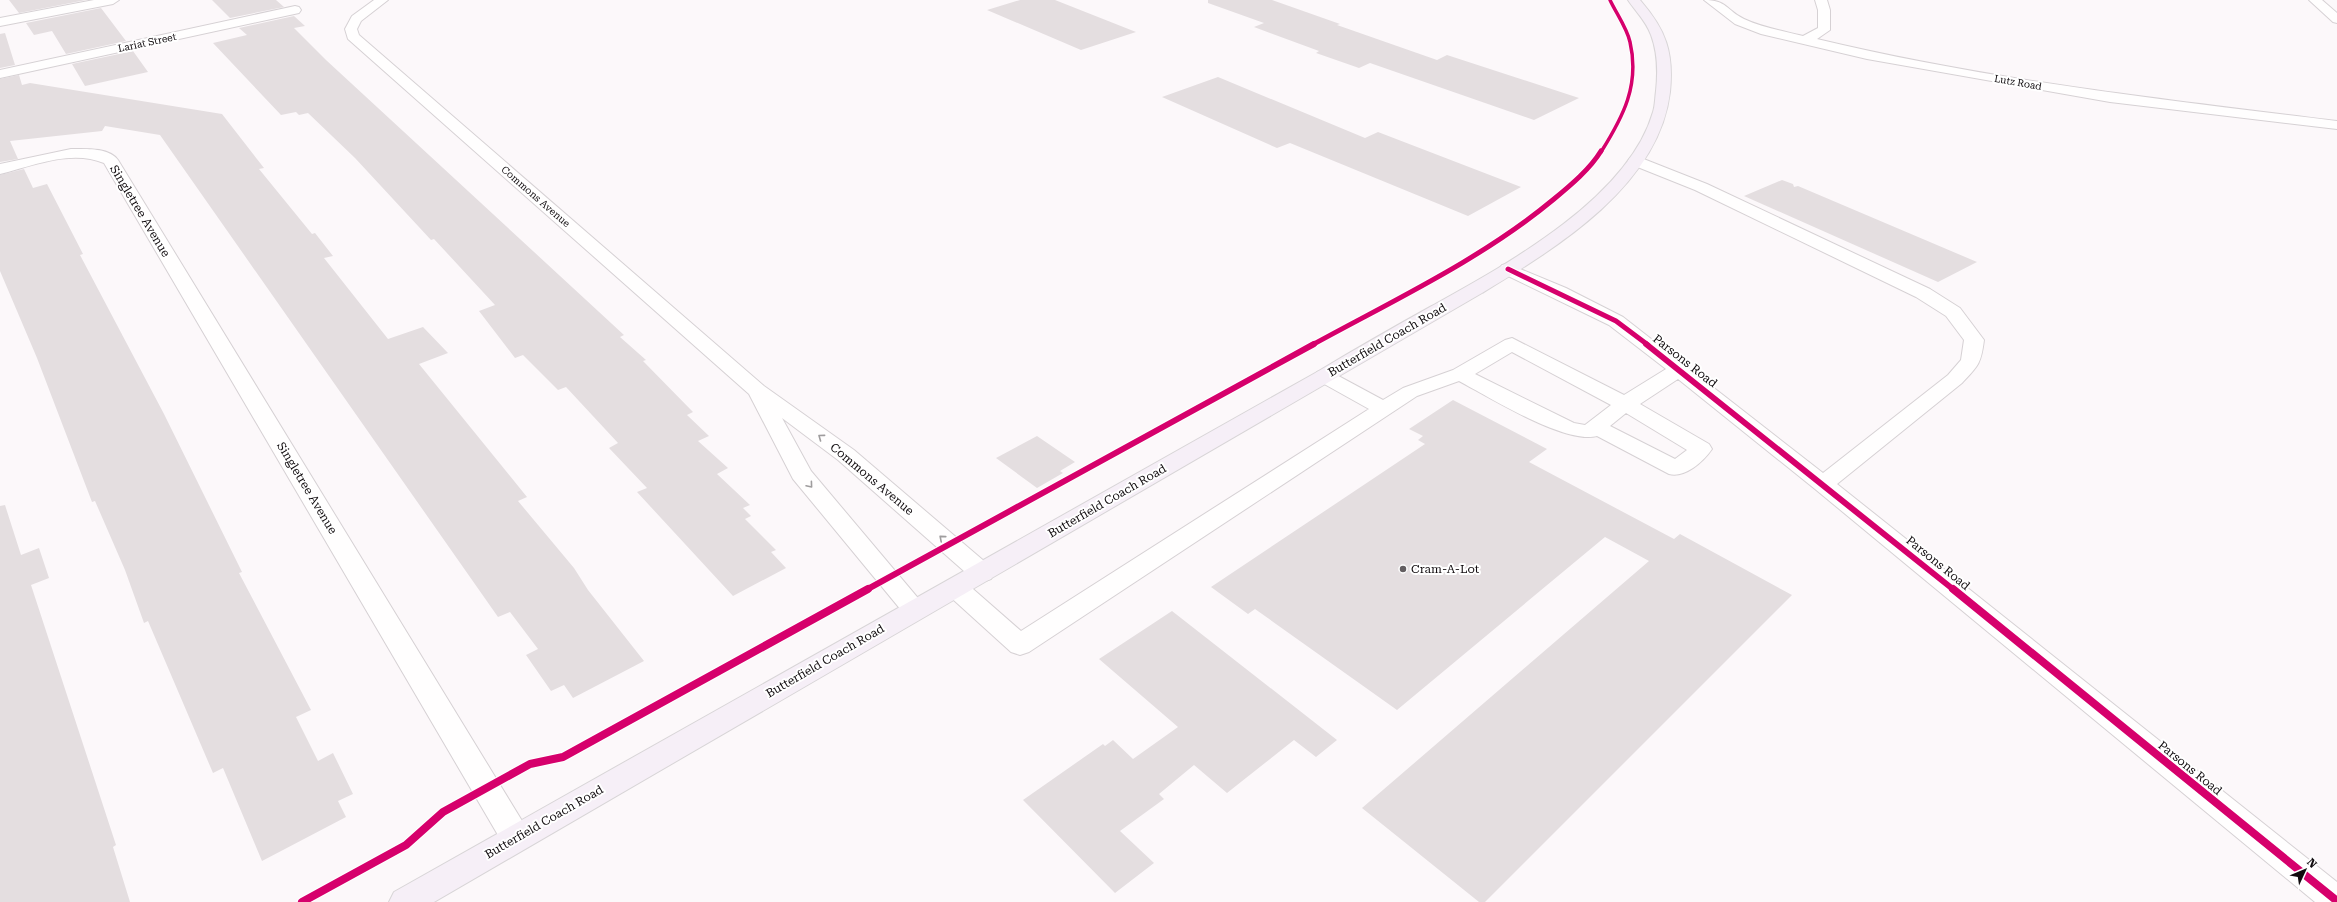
<svg xmlns="http://www.w3.org/2000/svg" width="2337" height="902" viewBox="0 0 2337 902" font-family="'Roboto Serif',serif">
<style>
.building{fill:#e4dee0}
.lines{fill:none;stroke-linecap:round;stroke-linejoin:round}
.minor-casing{stroke:#d6d1d4;stroke-width:2}
.major-casing{stroke:#d8d5d7;stroke-width:2}
.minor{fill:#fffefe;fill-rule:evenodd}
.major{fill:#f6eff7;fill-rule:evenodd}
.cycleway-far3-casing{stroke:#fff;stroke-width:5}
.cycleway-far2-casing{stroke:#fff;stroke-width:7}
.cycleway-far1-casing{stroke:#fff;stroke-width:8}
.cycleway-casing{stroke:#fff;stroke-width:10}
.cycleway-far3{stroke:#d6006c;stroke-width:3.5}
.cycleway-far2{stroke:#d6006c;stroke-width:5}
.cycleway-far1{stroke:#d6006c;stroke-width:6}
.cycleway{stroke:#d6006c;stroke-width:8}
.oneway{stroke:#9f9d9e}
.poi-dot{fill:#635e61;stroke:#fff;stroke-width:1.5}
.labels{text-anchor:middle;stroke-width:4;stroke-linejoin:round;paint-order:stroke}
.far-street-label{font-size:10px;fill:#100b0e;stroke:#fff}
.street-label{font-size:12px;fill:#100b0e;stroke:#fff}
.poi-label{font-size:12px;fill:#100b0e;stroke:#fff;text-anchor:start}
</style>
<rect width="100%" height="100%" fill="#fcf8fa"/>
<path class="building" d="M 9,0 L 86,0 L 19,13 Z
M 212,0 L 276,0 L 284,7 L 230,18 Z
M 1020,0 L 1055,0 L 1136,32 L 1081,50 L 987,10 Z
M 1208,0 L 1272,0 L 1340,24 L 1337,25 L 1437,60 L 1447,55 L 1579,98 L 1534,120 L 1370,63 L 1359,68 L 1316,53 L 1319,51 L 1254,27 L 1264,23 L 1208,3 Z
M 101,8 L 126,41 L 66,54 L 52,31 L 34,35 L 26,23 Z
M 294,16 L 305,26 L 294,28 L 326,60 L 624,335 L 620,337 L 646,360 L 643,361 L 693,412 L 687,415 L 709,436 L 698,441 L 728,468 L 717,474 L 750,505 L 743,508 L 751,516 L 745,519 L 776,550 L 771,552 L 786,568 L 733,596 L 637,492 L 647,488 L 609,448 L 618,443 L 566,387 L 558,390 L 523,355 L 515,358 L 479,311 L 495,305 L 434,239 L 431,240 L 355,158 L 308,113 L 299,115 L 296,112 L 281,115 L 213,43 L 247,35 L 239,28 Z
M 5,33 L 15,65 L 0,68 L 0,34 Z
M 133,51 L 148,72 L 85,86 L 72,64 Z
M 19,75 L 22,85 L 30,83 L 222,114 L 264,168 L 259,169 L 312,234 L 315,233 L 333,256 L 324,258 L 388,339 L 423,327 L 448,353 L 419,364 L 527,497 L 518,501 L 574,568 L 588,590 L 644,661 L 573,698 L 564,685 L 551,691 L 526,655 L 538,649 L 510,612 L 498,617 L 160,135 L 105,126 L 102,131 L 10,141 L 18,159 L 0,162 L 0,79 Z
M 1218,77 L 1365,138 L 1378,132 L 1521,187 L 1468,216 L 1290,143 L 1277,148 L 1162,97 Z
M 24,169 L 33,188 L 47,184 L 83,254 L 80,255 L 164,414 L 242,572 L 239,573 L 311,710 L 296,717 L 318,761 L 333,753 L 353,794 L 338,801 L 346,817 L 262,861 L 223,768 L 213,773 L 148,621 L 144,623 L 125,570 L 95,501 L 92,502 L 37,358 L 0,271 L 0,175 Z
M 1782,180 L 1793,184 L 1794,187 L 1798,186 L 1977,262 L 1938,282 L 1744,196 Z
M 1453,400 L 1547,449 L 1529,462 L 1674,539 L 1680,534 L 1792,595 L 1485,902 L 1479,902 L 1362,808 L 1649,561 L 1605,537 L 1397,710 L 1255,609 L 1248,614 L 1211,587 L 1425,444 L 1418,440 L 1423,436 L 1409,429 Z
M 1037,436 L 1075,462 L 1060,471 L 1063,473 L 1037,488 L 996,458 Z
M 5,505 L 21,555 L 39,548 L 49,578 L 31,585 L 116,845 L 113,847 L 130,902 L 0,902 L 0,506 Z
M 1172,611 L 1337,740 L 1316,757 L 1294,740 L 1227,793 L 1194,765 L 1159,794 L 1164,799 L 1120,831 L 1154,863 L 1115,893 L 1023,800 L 1103,744 L 1105,746 L 1113,740 L 1133,759 L 1178,727 L 1099,659 Z"/>
<g class="lines">
<defs>
<path id="minor" d="M 94,0 L 119,0 L 113,4 L 0,26 L 0,18 Z
M 374,0 L 388,0 L 361,21 L 357,29 L 359,35 L 764,386 L 854,450 L 991,567 L 994,573 L 991,579 L 982,582 L 973,579 L 838,460 L 782,418 L 811,471 L 928,610 L 924,616 L 915,619 L 906,616 L 793,479 L 749,394 L 348,39 L 345,29 L 352,16 Z
M 1704,0 C 1727,0 1726,10 1744,19 C 1763,28 1784,31 1803,36 L 1818,28 L 1818,10 L 1815,0 L 1827,0 L 1830,10 L 1830,30 L 1817,39 C 1988,80 2163,100 2337,121 L 2337,129 L 2110,102 L 1867,59 L 1761,34 L 1735,24 Z
M 2309,0 L 2322,0 L 2337,13 L 2337,23 L 2333,22 Z
M 295,6 L 299,7 L 301,10 L 299,13 L 0,78 L 0,70 Z
M 71,149 C 84,149 109,147 118,160 L 527,829 L 531,838 L 527,847 L 516,851 L 505,847 L 104,163 C 71,149 32,166 0,174 L 0,164 Z
M 1636,156 L 1707,184 L 1930,289 L 1960,308 L 1984,340 C 1981,364 1978,366 1962,383 L 1837,484 L 2337,882 L 2337,902 L 2315,902 L 1815,489 L 1678,379 L 1640,404 L 1709,444 L 1712,449 C 1703,462 1685,478 1669,474 L 1597,436 C 1566,445 1489,397 1459,381 L 1417,396 L 1029,652 L 1020,655 L 1011,652 L 947,594 L 944,588 L 947,582 L 956,579 L 965,582 L 1021,631 L 1369,409 L 1317,380 L 1314,376 L 1317,372 L 1324,370 L 1331,372 L 1383,400 L 1403,388 L 1453,370 L 1505,340 L 1512,338 L 1624,395 L 1666,369 L 1609,325 L 1502,273 L 1499,269 L 1502,265 L 1508,264 L 1566,288 L 1623,317 L 1823,473 L 1948,375 L 1961,360 L 1964,340 L 1946,316 L 1916,297 L 1695,190 L 1630,164 L 1628,161 L 1630,158 ZM 1512,352 L 1611,405 L 1585,425 L 1574,423 L 1475,374 ZM 1626,413 L 1687,450 L 1675,459 L 1610,426 Z"/>
<path id="major" d="M 1628,0 L 1640,0 C 1666,30 1674,52 1670,92 C 1659,186 1556,248 1482,293 L 434,902 L 389,902 L 394,892 L 1317,372 C 1354,350 1392,328 1430,307 C 1504,266 1628,199 1653,112 C 1655,106 1655,98 1656,91 C 1658,72 1658,54 1651,35 C 1646,21 1636,12 1628,0 Z"/>
</defs>
<use href="#minor" class="minor-casing"/>
<use href="#major" class="major-casing"/>
<use href="#minor" class="minor"/>
<use href="#major" class="major"/>
<defs>
<path id="cycleway-far3" d="M 1601,152 C 1623,117 1640,85 1630,42 C 1627,28 1616,13 1610,0"/>
<path id="cycleway-far2" d="M 1508,269 L 1616,321 L 1648,345
M 1312,345 C 1394,300 1482,259 1554,199 C 1571,185 1590,169 1601,151"/>
<path id="cycleway-far1" d="M 1646,344 L 1954,590
M 866,590 L 1314,344"/>
<path id="cycleway" d="M 1953,589 L 2337,901
M 302,902 L 406,845 L 443,812 L 530,764 L 563,757 L 868,589"/>
</defs>
<use href="#cycleway-far3" class="cycleway-far3-casing"/>
<use href="#cycleway-far2" class="cycleway-far2-casing"/>
<use href="#cycleway-far1" class="cycleway-far1-casing"/>
<use href="#cycleway" class="cycleway-casing"/>
<use href="#cycleway-far3" class="cycleway-far3"/>
<use href="#cycleway-far2" class="cycleway-far2"/>
<use href="#cycleway-far1" class="cycleway-far1"/>
<use href="#cycleway" class="cycleway"/>
</g>
<defs><path id="oneway-chevron" d="M-2-3.5L2.5 0L-2 3.5" fill="none" stroke-width="1.6" stroke-linecap="round" stroke-linejoin="round"/></defs>
<g class="oneway">
<use href="#oneway-chevron" transform="translate(821 437) rotate(-144)"/>
<use href="#oneway-chevron" transform="translate(810 485) rotate(50)"/>
<use href="#oneway-chevron" transform="translate(942 538) rotate(-139)"/>
</g>
<circle class="poi-dot" cx="1403" cy="569" r="4"/>
<g class="labels">
<g class="far-street-label">
<text transform="translate(147 42) rotate(-12)" y="4">Lariat Street</text>
<text transform="translate(2018 82) rotate(10)" y="4">Lutz Road</text>
<text transform="translate(536 196) rotate(41)" y="4">Commons Avenue</text>
</g>
<g class="street-label">
<text transform="translate(140 211) rotate(59)" y="4">Singletree Avenue</text>
<text transform="translate(1387 340) rotate(-30)" y="4">Butterfield Coach Road</text>
<text transform="translate(1685 361) rotate(38)" y="4">Parsons Road</text>
<text transform="translate(872 479) rotate(40)" y="4">Commons Avenue</text>
<text transform="translate(307 488) rotate(59)" y="4">Singletree Avenue</text>
<text transform="translate(1107 501) rotate(-30)" y="4">Butterfield Coach Road</text>
<text transform="translate(1938 563) rotate(39)" y="4">Parsons Road</text>
<text transform="translate(825 661) rotate(-30)" y="4">Butterfield Coach Road</text>
<text transform="translate(2190 768) rotate(39)" y="4">Parsons Road</text>
<text transform="translate(544 822) rotate(-30)" y="4">Butterfield Coach Road</text>
</g>
<g class="poi-label">
<text x="1411" y="573">Cram-A-Lot</text>
</g>
</g>
<g transform="translate(2305 870) rotate(46)" stroke="#ffffff" stroke-width="3" paint-order="stroke">
<path d="M0-3L7 15L0 10L-7 15Z" fill="#100b0e"/>
<text y="-6" font-size="11" font-weight="bold" text-anchor="middle" fill="#100b0e">N</text>
</g>
</svg>
